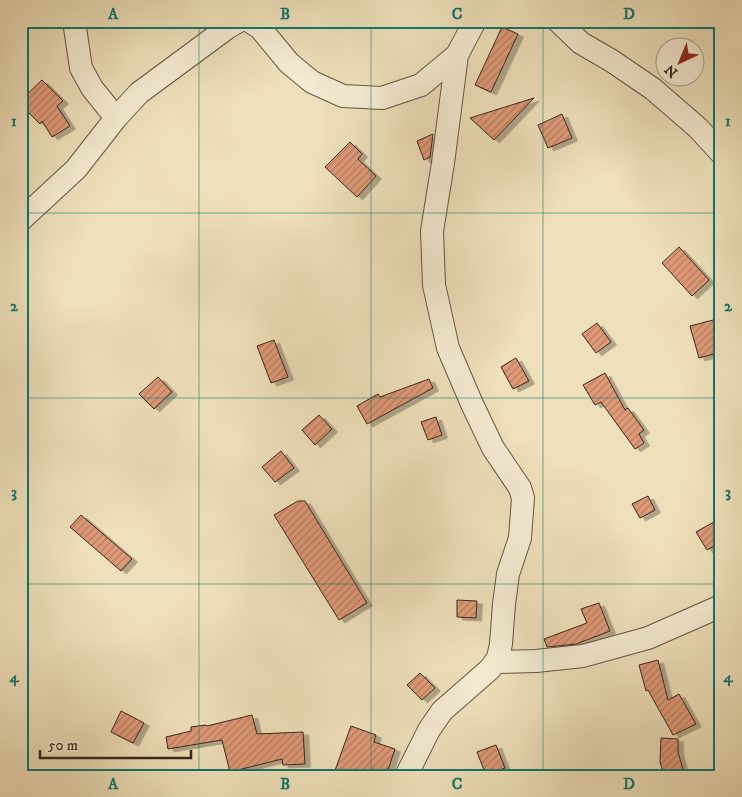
<svg xmlns="http://www.w3.org/2000/svg" width="742" height="797" viewBox="0 0 742 797" font-family="'IM FELL DW Pica',serif">
<style>
.building{fill:url(#building-hatch);stroke:#39261e;filter:url(#shadow)}
.lines{fill:none;stroke-linecap:round;stroke-linejoin:round}
.street-casing{stroke:#665445;stroke-width:24}
.street{stroke:#f4ebd2;stroke-width:22}
.grid{fill:none;stroke:#0f766e;stroke-width:1;stroke-opacity:0.55}
.neatline{fill:none;stroke:#0f766e;stroke-width:2}
.grid-label{font-size:16px;text-anchor:middle;font-weight:bold;fill:#0f766e}
</style>
<defs>
<pattern id="building-hatch" width="6" height="6" patternUnits="userSpaceOnUse" patternTransform="scale(1.25)"><rect width="6" height="6" fill="#df9a77"/><path d="M-1 1l2-2M0 6l6-6M5 7l2-2" fill="none" stroke="#b67d61"/></pattern>
<filter id="shadow"><feDropShadow dx="5.5" dy="3" stdDeviation="0" flood-color="#0004"/></filter>
</defs>
<rect width="100%" height="100%" fill="#eee0ba"/>
<filter id="stains"><feTurbulence type="fractalNoise" baseFrequency=".004" numOctaves="4"/><feColorMatrix values="0 0 0 0 .2 0 0 0 0 .09 0 0 0 0 .02 0 0 0 .5 -.17"/></filter>
<radialGradient id="worn" r=".72"><stop offset=".6" stop-color="#630" stop-opacity="0"/><stop offset="1" stop-color="#630" stop-opacity=".3"/></radialGradient>
<path class="building" d="M 502,27 L 518,34 L 491,92 L 475,85 Z
M 42,80 L 63,101 L 57,106 L 70,126 L 52,137 L 42,121 L 40,124 L 21,105 L 21,100 Z
M 534,98 L 494,140 L 470,118 Z
M 562,114 L 572,138 L 548,148 L 538,125 Z
M 433,134 L 430,157 L 424,160 L 417,141 Z
M 350,142 L 362,154 L 358,159 L 376,176 L 357,197 L 325,167 Z
M 679,247 L 709,280 L 692,296 L 662,263 Z
M 721,318 L 721,352 L 699,358 L 690,326 Z
M 597,323 L 611,342 L 596,353 L 582,334 Z
M 274,340 L 288,377 L 271,383 L 257,346 Z
M 516,358 L 529,381 L 513,389 L 501,367 Z
M 605,373 L 625,410 L 628,408 L 644,430 L 639,434 L 644,443 L 635,449 L 601,402 L 595,405 L 583,385 Z
M 158,377 L 172,392 L 154,409 L 139,394 Z
M 429,379 L 433,388 L 367,424 L 357,406 L 378,394 L 380,397 Z
M 319,415 L 332,429 L 315,445 L 302,430 Z
M 436,417 L 442,435 L 428,440 L 421,422 Z
M 281,451 L 294,468 L 275,482 L 262,467 Z
M 648,496 L 655,510 L 640,518 L 632,504 Z
M 298,501 L 305,501 L 367,603 L 339,620 L 274,515 Z
M 81,515 L 132,559 L 121,571 L 70,527 Z
M 721,518 L 721,542 L 707,550 L 696,532 Z
M 457,600 L 477,601 L 476,618 L 457,617 Z
M 599,603 L 610,631 L 576,644 L 547,647 L 544,639 L 587,623 L 581,609 Z
M 658,660 L 668,700 L 679,694 L 696,724 L 673,735 L 648,690 L 646,691 L 639,665 Z
M 420,673 L 435,688 L 422,700 L 407,685 Z
M 121,711 L 144,723 L 133,743 L 111,732 Z
M 252,715 L 257,734 L 303,732 L 305,764 L 283,765 L 282,759 L 230,772 L 222,740 L 168,749 L 166,737 L 191,731 L 191,727 L 206,725 L 207,726 Z
M 351,726 L 376,735 L 374,742 L 395,749 L 386,776 L 378,776 L 363,770 L 361,776 L 333,776 Z
M 661,738 L 678,739 L 678,752 L 684,773 L 675,776 L 664,776 L 660,762 Z
M 496,745 L 505,768 L 486,775 L 477,752 Z"/>
<g class="lines">
<defs>
<path id="street" d="M 74,21 L 81,68 L 92,88 L 116,118
M 249,21 L 260,28 L 289,63 L 312,82 L 343,96 L 382,98 L 421,85 L 457,55
M 558,21 L 581,43 L 612,61 L 653,89 L 698,128 L 721,153
M 21,220 L 76,169 L 116,118 L 139,93 L 227,28 L 239,21
M 495,662 L 536,661 L 583,656 L 648,638 L 721,606
M 406,776 L 429,730 L 442,711 L 490,669 L 498,658 L 501,644 L 504,604 L 508,574 L 520,538 L 523,498 L 520,488 L 493,448 L 472,404 L 448,348 L 434,285 L 432,231 L 443,163 L 457,55 L 475,21"/>
</defs>
<use href="#street" class="street-casing"/>
<use href="#street" class="street"/>
</g>
<path class="grid" d="M 199,21 L 199,776M 371,21 L 371,776M 543,21 L 543,776M 21,213 L 721,213M 21,398 L 721,398M 21,584 L 721,584"/>
<rect width="742" height="797" fill="none" stroke="#eee0ba" stroke-width="55"/>
<g transform="translate(680 62) rotate(224)"><circle r="24" fill="#f4ebd2" stroke="#a99c8a"/>
<path d="M0-4L9 19L0 12L-9 19Z" fill="#8f2418"/>
<text y="-8" font-size="14" font-weight="bold" text-anchor="middle" fill="#39261e">N</text>
</g>
<path d="M40 750v8h151v-8" fill="none" stroke="#39261e" stroke-width="2.5"/>
<text x="48" y="750" font-size="15" fill="#39261e" stroke="#f4ebd2" stroke-width="4" paint-order="stroke">50 m</text>
<rect x="28" y="28" width="686" height="742" class="neatline"/>
<g class="grid-label">
<text x="113" y="19">A</text>
<text x="285" y="19">B</text>
<text x="457" y="19">C</text>
<text x="629" y="19">D</text>
<text x="14" y="126">1</text>
<text x="728" y="126">1</text>
<text x="14" y="311">2</text>
<text x="728" y="311">2</text>
<text x="14" y="497">3</text>
<text x="728" y="497">3</text>
<text x="14" y="682">4</text>
<text x="728" y="682">4</text>
<text x="113" y="789">A</text>
<text x="285" y="789">B</text>
<text x="457" y="789">C</text>
<text x="629" y="789">D</text>
</g>
<rect width="100%" height="100%" filter="url(#stains)"/>
<rect width="100%" height="100%" fill="url(#worn)"/>
</svg>
